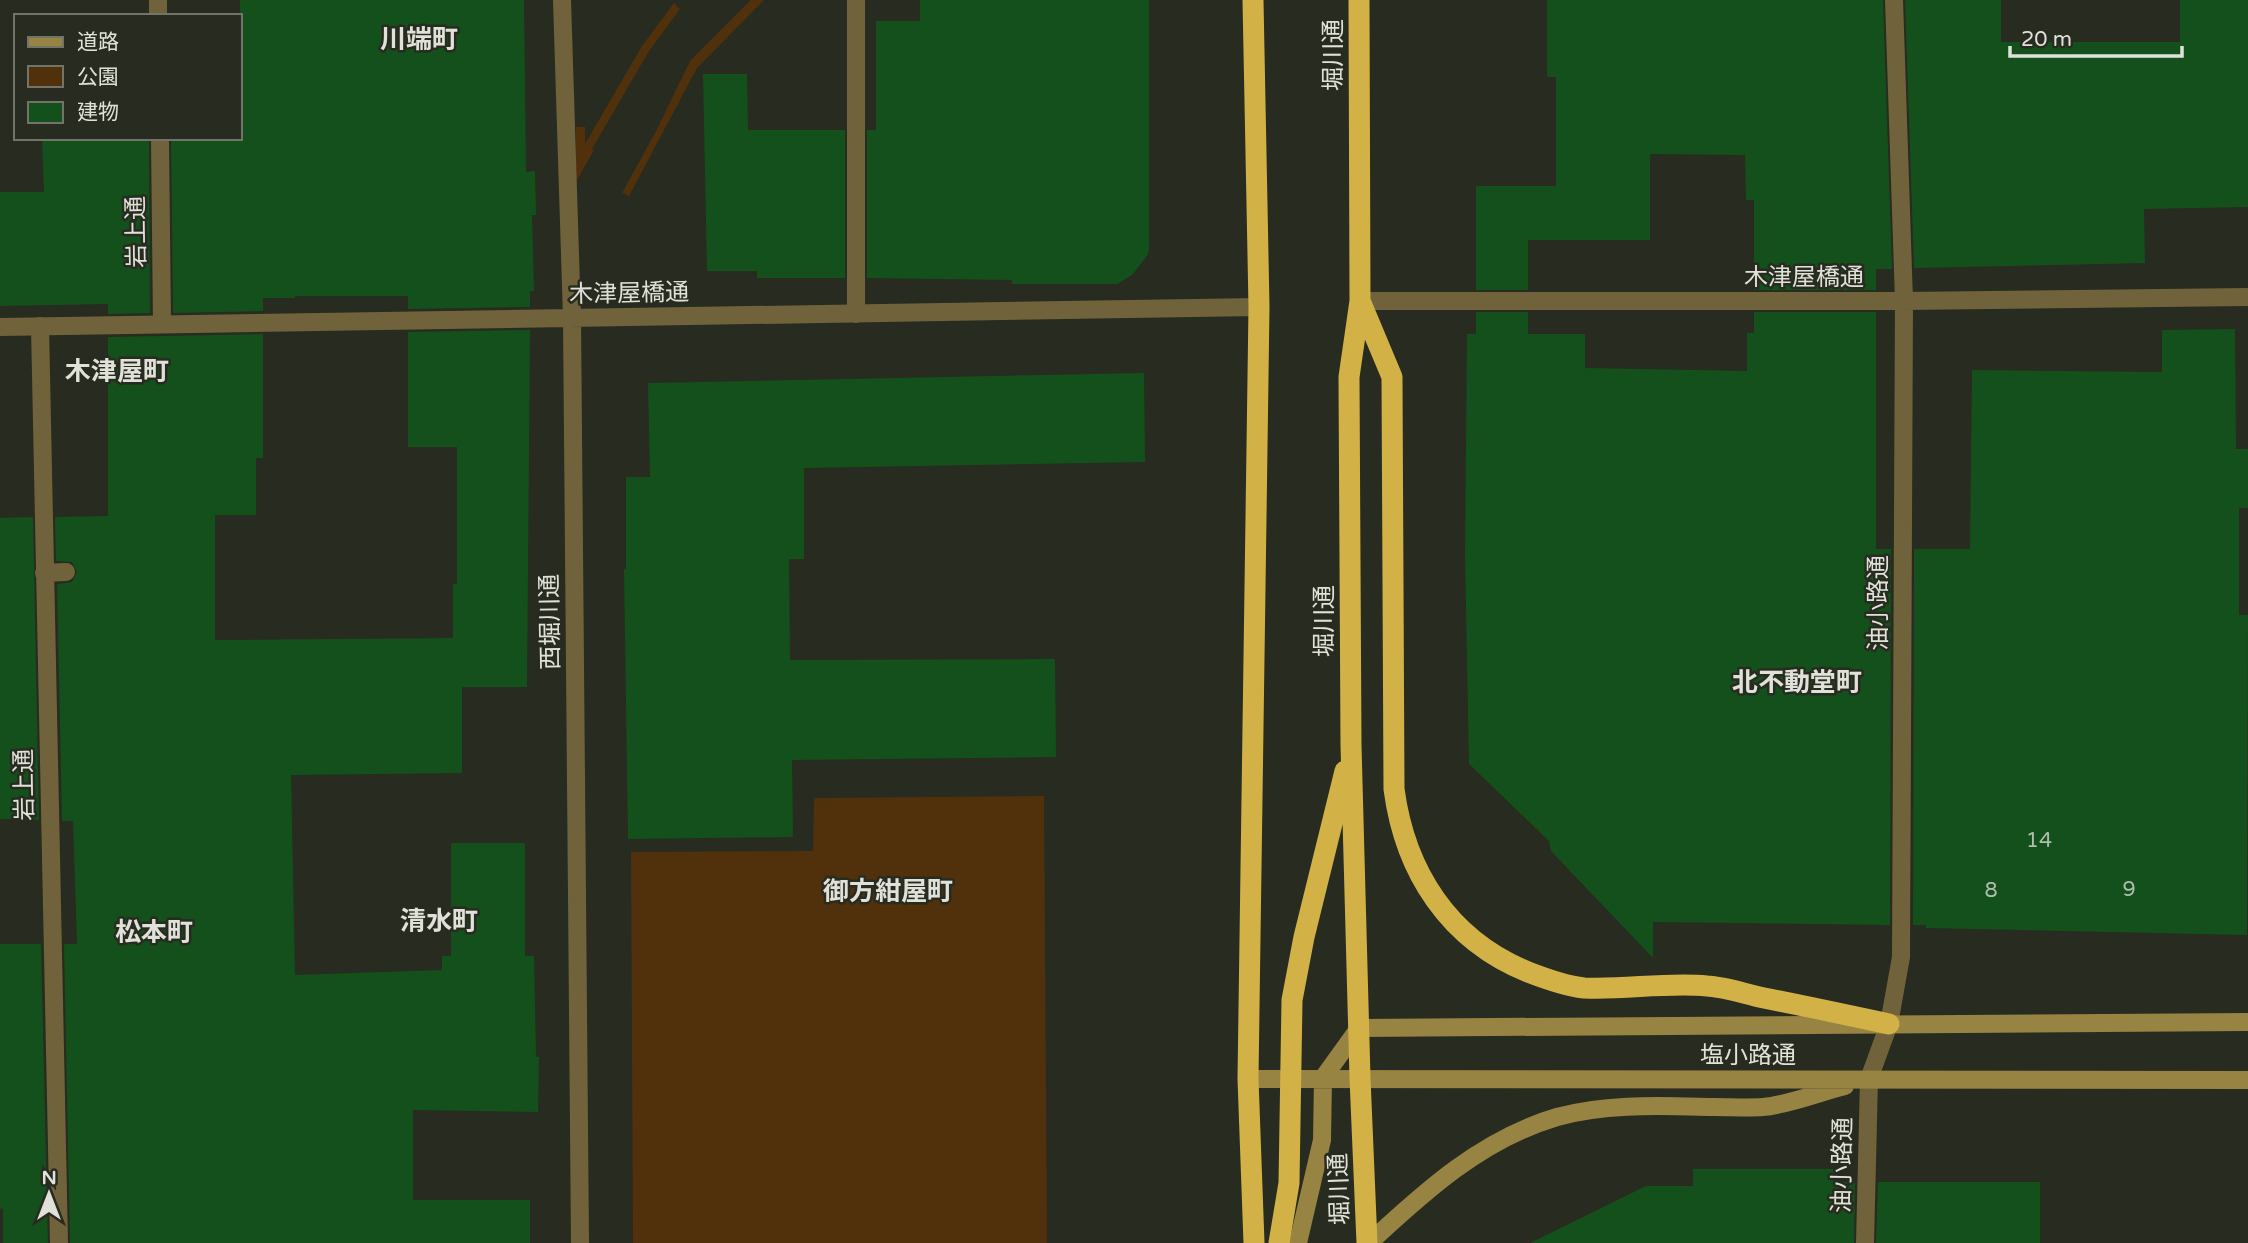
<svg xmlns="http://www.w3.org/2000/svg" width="2248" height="1243" viewBox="0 0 2248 1243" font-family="'Varela Round','Noto Sans JP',sans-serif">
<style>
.green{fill:#50310c}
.building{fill:#14501b}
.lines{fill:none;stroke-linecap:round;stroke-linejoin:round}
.lane{stroke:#70633c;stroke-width:18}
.street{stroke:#70633c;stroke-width:18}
.secondary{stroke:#978342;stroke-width:18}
.highway{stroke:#d2b146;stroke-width:21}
.labels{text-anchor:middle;stroke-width:5;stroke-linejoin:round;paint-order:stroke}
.number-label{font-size:21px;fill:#adbeaa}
.street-label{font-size:24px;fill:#e0e2da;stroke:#282b1f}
.neighbourhood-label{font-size:26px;font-weight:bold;fill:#e0e2da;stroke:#282b1f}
</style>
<rect width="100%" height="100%" fill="#282b1f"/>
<path class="green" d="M 751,0 L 764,0 L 697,68 L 629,196 L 622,193 L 656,131 L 690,61 Z
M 674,3 L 680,9 L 649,51 L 592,149 L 594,150 L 576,182 L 576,127 L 585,127 L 585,144 L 642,46 Z
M 1044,796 L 1047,1243 L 633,1243 L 631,852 L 813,851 L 814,798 Z"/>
<path class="building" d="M 240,0 L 524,0 L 526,172 L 535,171 L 536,215 L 532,215 L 534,291 L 530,291 L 530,307 L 408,309 L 408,296 L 295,296 L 295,298 L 263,298 L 263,311 L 173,313 L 171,138 L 240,138 Z
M 920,0 L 1149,0 L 1149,250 L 1147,256 L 1132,275 L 1117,284 L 1012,284 L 1012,280 L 867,278 L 867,130 L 876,130 L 876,21 L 920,21 Z
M 1547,0 L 1883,0 L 1892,269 L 1876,269 L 1876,290 L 1754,290 L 1754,200 L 1746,200 L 1745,155 L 1650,154 L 1650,240 L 1528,240 L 1528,290 L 1476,290 L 1476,186 L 1556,186 L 1556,77 L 1547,77 Z
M 1905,0 L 2001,0 L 2001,42 L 2180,42 L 2180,0 L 2248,0 L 2248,207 L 2144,209 L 2145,263 L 1914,268 Z
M 703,74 L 747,74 L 748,130 L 845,130 L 845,278 L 757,278 L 757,271 L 707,271 Z
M 42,138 L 149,138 L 150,313 L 108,314 L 108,304 L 0,306 L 0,192 L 44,192 Z
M 1476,312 L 1528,312 L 1528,334 L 1585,334 L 1585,368 L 1747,371 L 1747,333 L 1754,333 L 1754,312 L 1876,312 L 1876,549 L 1891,549 L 1890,925 L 1653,922 L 1653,958 L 1551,851 L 1549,841 L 1469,764 L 1465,556 L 1467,334 L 1476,334 Z
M 2235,329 L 2236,449 L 2248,449 L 2248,508 L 2239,508 L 2239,615 L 2248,615 L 2247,935 L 1926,928 L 1926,925 L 1913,925 L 1914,549 L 1970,549 L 1972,370 L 2162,372 L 2162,330 Z
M 530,330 L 527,687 L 462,687 L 462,773 L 291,775 L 295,975 L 442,970 L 442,956 L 451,956 L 451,843 L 525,843 L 525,956 L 534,956 L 536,1057 L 539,1057 L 538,1112 L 413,1110 L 413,1200 L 530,1200 L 530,1243 L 70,1243 L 64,944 L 77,944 L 73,821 L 62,821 L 57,584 L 72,582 L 77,572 L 72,562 L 56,561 L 55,517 L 108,516 L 108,337 L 263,334 L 263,458 L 256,458 L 256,515 L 215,515 L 215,640 L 453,638 L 453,584 L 457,584 L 457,447 L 408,447 L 408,332 Z
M 1144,373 L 1145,462 L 804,468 L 804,559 L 789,559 L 790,660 L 1055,659 L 1056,757 L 792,760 L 793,837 L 628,839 L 624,569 L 626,569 L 626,477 L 650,477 L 648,383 Z
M 33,517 L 39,820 L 0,819 L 0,518 Z
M 0,944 L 41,944 L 48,1243 L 3,1243 L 3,1208 L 0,1209 Z
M 1693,1169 L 1836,1169 L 1836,1182 L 1855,1182 L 1854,1243 L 1530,1243 L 1646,1186 L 1693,1186 Z
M 1878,1182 L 2040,1182 L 2040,1243 L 1876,1243 Z"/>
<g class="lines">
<path class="lane" d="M 158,0 L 158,16
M 856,0 L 856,314
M 160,138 L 162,324
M 40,326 L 59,1243
M 44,573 L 66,572
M 1865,1243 L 1869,1079 L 1889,1024"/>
<path class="street" d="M 562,0 L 572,318 L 580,1243
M 1360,301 L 1904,301 L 2248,297
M 0,327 L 1259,307
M 1889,1024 L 1901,957 L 1904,301 L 1894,0"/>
<path class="secondary" d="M 1248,1079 L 2248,1080
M 1298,1243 L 1322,1140 L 1323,1078 L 1359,1028 L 2248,1022
M 1369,1243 C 1425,1191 1482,1139 1557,1117 C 1607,1103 1663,1106 1715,1107 C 1731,1107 1748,1108 1763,1107 C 1789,1105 1820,1092 1845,1086"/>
<path class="highway" d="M 1253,0 L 1259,307 L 1248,1079 L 1254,1243
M 1359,0 L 1360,301 L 1349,377 L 1351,745 L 1360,1078 L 1367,1243
M 1361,303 L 1392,377 L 1394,789 C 1405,872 1449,940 1528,972 C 1546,979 1566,986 1584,988 C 1625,990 1666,982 1707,986 C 1726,987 1745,994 1764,998 C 1805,1006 1847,1015 1889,1024
M 1279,1243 L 1289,1183 L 1292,1000 L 1304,937 L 1345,771"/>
</g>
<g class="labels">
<g class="number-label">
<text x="2039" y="847">14</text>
<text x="2129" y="896">9</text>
<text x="1991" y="897">8</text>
</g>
<g class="street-label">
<text transform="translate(1333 55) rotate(-90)" y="8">堀川通</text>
<text transform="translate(136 232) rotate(-91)" y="8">岩上通</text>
<text x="1804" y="285">木津屋橋通</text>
<text transform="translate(629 293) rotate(-1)" y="8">木津屋橋通</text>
<text transform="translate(1878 603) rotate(-90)" y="8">油小路通</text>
<text transform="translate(1324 621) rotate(-90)" y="8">堀川通</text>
<text transform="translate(550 622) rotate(-91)" y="8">西堀川通</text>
<text transform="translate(24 785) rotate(-91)" y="8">岩上通</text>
<text x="1748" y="1063">塩小路通</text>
<text transform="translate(1842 1165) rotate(-89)" y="8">油小路通</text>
<text transform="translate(1339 1189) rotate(-92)" y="8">堀川通</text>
</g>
<g class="neighbourhood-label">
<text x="419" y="48">川端町</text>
<text x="117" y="380">木津屋町</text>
<text x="1797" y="691">北不動堂町</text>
<text x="888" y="900">御方紺屋町</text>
<text x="439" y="930">清水町</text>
<text x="154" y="941">松本町</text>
</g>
</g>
<rect x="14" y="14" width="228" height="126" fill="#282b1f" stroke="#72746a" stroke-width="2"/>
<rect x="28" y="37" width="35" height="10" fill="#978342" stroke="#72746a" stroke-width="2"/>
<text x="77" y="49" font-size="21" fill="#e0e2da">道路</text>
<rect x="28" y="66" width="35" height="21" fill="#50310c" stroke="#72746a" stroke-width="2"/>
<text x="77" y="84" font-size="21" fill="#e0e2da">公園</text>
<rect x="28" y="102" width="35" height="21" fill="#14501b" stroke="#72746a" stroke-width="2"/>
<text x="77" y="119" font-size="21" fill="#e0e2da">建物</text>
<g transform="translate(49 1194)" stroke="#282b1f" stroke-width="5" paint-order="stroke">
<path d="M0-5L12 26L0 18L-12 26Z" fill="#e0e2da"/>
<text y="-10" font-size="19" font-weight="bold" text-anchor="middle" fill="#e0e2da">N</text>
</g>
<path d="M2010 46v10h172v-10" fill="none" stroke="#e0e2da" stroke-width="3.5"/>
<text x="2021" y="46" font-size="21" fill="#e0e2da" stroke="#282b1f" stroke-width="5" paint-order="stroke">20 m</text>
</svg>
